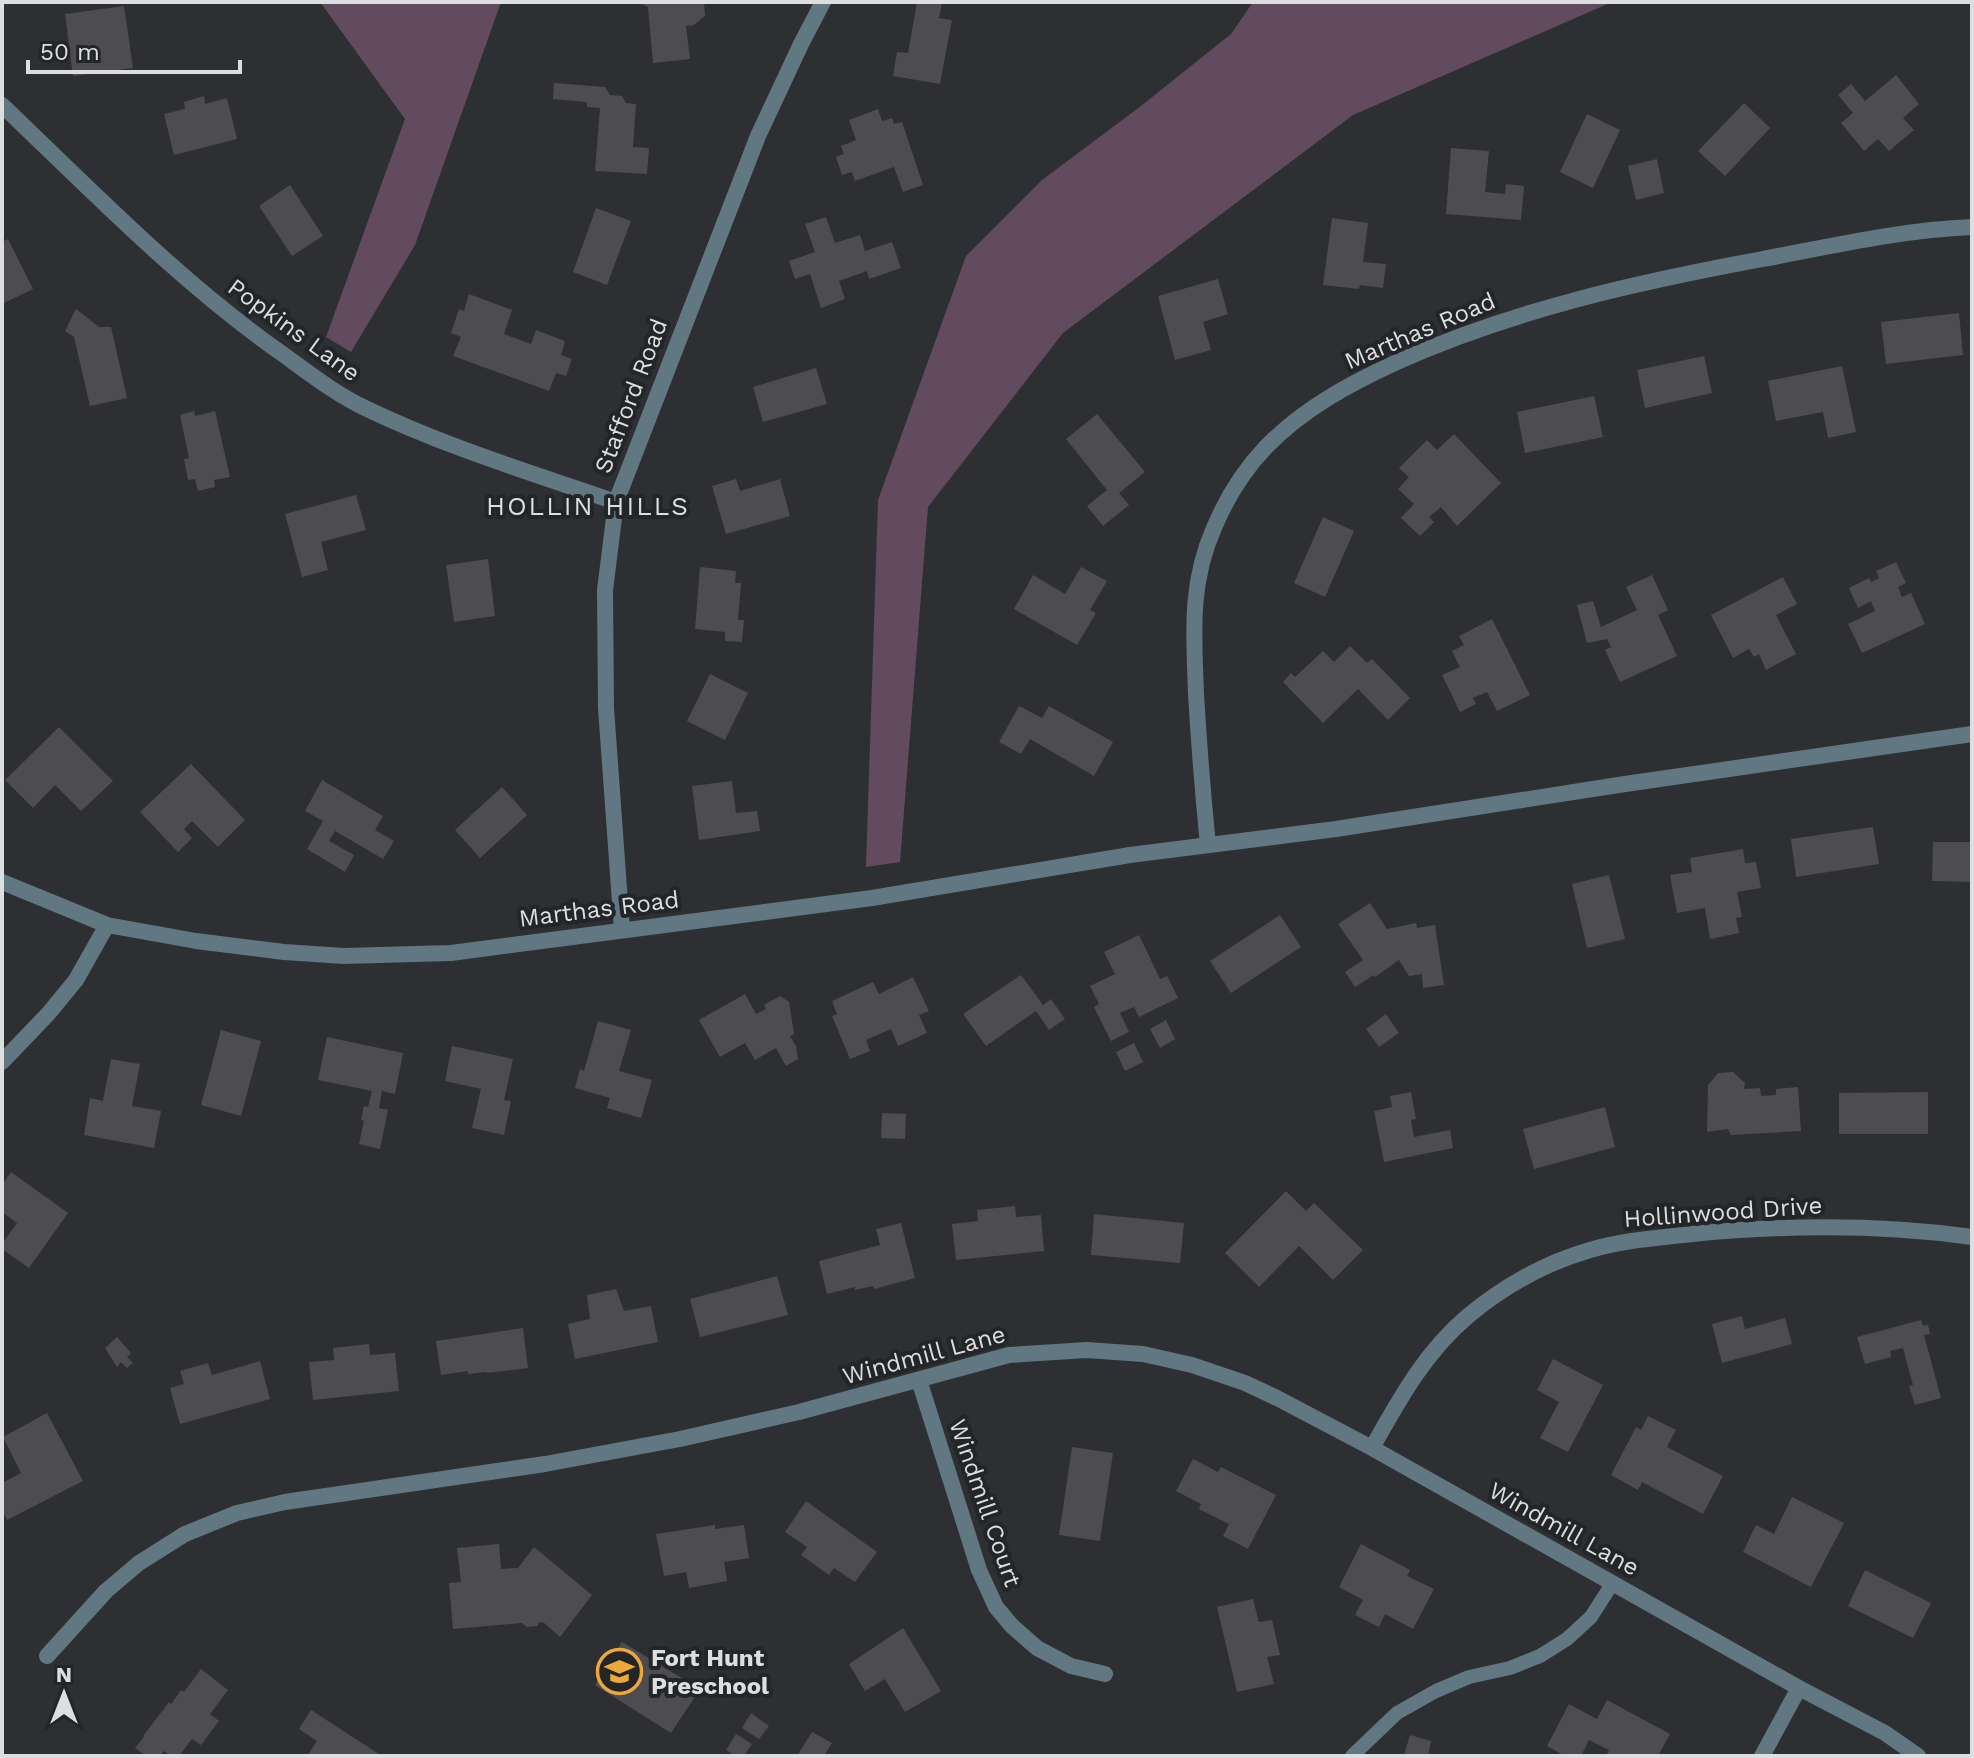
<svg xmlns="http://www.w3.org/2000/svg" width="1974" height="1758" viewBox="0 0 1974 1758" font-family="'Work Sans',sans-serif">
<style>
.green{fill:#624b5f}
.building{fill:#4d4d50}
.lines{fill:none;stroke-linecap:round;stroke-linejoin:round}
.lane{stroke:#617781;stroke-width:14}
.street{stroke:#617781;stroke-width:16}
.labels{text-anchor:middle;stroke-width:8;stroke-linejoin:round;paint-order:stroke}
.street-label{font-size:24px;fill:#dddee0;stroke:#232528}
.poi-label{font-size:24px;font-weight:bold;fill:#dddee0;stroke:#232528;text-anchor:start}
.neighbourhood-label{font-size:26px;letter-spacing:2px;fill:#dddee0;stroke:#232528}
</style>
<rect width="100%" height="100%" fill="#2d2f32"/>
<path class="green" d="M 320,2 L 501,2 L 415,245 L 351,352 L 326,337 L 405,119 Z
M 1253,2 L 1612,2 L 1353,115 L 1063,333 L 928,507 L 900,862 L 866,867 L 878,500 L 966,256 L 1042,180 L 1141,106 L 1231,34 Z"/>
<path class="building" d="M 638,2 L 704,2 L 705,16 L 694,25 L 686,26 L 690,59 L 653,63 L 648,7 Z
M 917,2 L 942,2 L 939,18 L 952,20 L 940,84 L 893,76 L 897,52 L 908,53 Z
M 124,6 L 133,68 L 73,76 L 65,14 Z
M 1896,75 L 1919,104 L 1903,118 L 1914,130 L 1889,151 L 1878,139 L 1864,151 L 1841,123 L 1853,113 L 1838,95 L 1851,84 L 1865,101 Z
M 554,83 L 605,87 L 610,95 L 622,96 L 626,103 L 636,104 L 633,147 L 649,148 L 647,174 L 595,171 L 600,108 L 587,107 L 587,102 L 553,99 Z
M 204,96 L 205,104 L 227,98 L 237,139 L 174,155 L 164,114 L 185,109 L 184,102 Z
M 1744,103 L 1770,128 L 1725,176 L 1698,151 Z
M 878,109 L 882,121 L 892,118 L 894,124 L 902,122 L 923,185 L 903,192 L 894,167 L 855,181 L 852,172 L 842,175 L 836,157 L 844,154 L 841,146 L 856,140 L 849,120 Z
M 1587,114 L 1620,130 L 1593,188 L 1560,172 Z
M 1451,148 L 1489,151 L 1485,192 L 1505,194 L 1506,184 L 1524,186 L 1521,220 L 1446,214 Z
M 1657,159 L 1664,193 L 1636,200 L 1628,166 Z
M 290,185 L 323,236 L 292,256 L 259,206 Z
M 596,208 L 631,221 L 607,285 L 573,272 Z
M 826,217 L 835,243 L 860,235 L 865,251 L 892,242 L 901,268 L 869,279 L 867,271 L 839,281 L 845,299 L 821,308 L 810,274 L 795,279 L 789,261 L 815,252 L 805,224 Z
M 1332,218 L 1368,223 L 1363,262 L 1386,264 L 1383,288 L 1360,285 L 1359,289 L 1323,285 Z
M 8,239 L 33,289 L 2,304 L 2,242 Z
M 1218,279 L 1228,314 L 1203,322 L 1211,350 L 1175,360 L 1158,296 Z
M 469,294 L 512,310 L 504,334 L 531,344 L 536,330 L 565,341 L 561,355 L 572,359 L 566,376 L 556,373 L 549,391 L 453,356 L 461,337 L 451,333 L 459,309 L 464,311 Z
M 76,309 L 99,327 L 111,327 L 127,398 L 90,406 L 74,337 L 65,331 Z
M 1959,313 L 1963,355 L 1886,364 L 1881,322 Z
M 1704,356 L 1712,393 L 1645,408 L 1637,370 Z
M 1842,366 L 1856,432 L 1828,438 L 1823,412 L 1776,421 L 1768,381 Z
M 816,368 L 827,404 L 763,422 L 753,387 Z
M 1594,396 L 1603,437 L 1525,453 L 1517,412 Z
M 194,411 L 195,416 L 215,411 L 230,477 L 214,480 L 215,487 L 198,491 L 195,479 L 188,480 L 184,459 L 189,458 L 180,415 Z
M 1097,414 L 1145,472 L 1119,493 L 1129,505 L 1103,526 L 1087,506 L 1107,490 L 1066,439 Z
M 1454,434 L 1501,483 L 1457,526 L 1441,507 L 1429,517 L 1434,522 L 1420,536 L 1401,518 L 1414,504 L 1398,489 L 1409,477 L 1399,468 L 1427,440 L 1437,450 Z
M 736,479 L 740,491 L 780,479 L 790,516 L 726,534 L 712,486 Z
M 356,495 L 366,530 L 321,542 L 328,570 L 302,577 L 285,514 Z
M 1323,517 L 1354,531 L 1325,597 L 1294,583 Z
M 488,559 L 495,616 L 454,622 L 446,565 Z
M 1896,562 L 1906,583 L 1898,587 L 1902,597 L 1911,593 L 1925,624 L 1862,653 L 1848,624 L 1875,611 L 1871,601 L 1858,608 L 1849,588 L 1869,578 L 1871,582 L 1879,578 L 1876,571 Z
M 700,567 L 736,571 L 735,583 L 741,583 L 738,620 L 744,620 L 742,642 L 725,641 L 725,632 L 695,629 Z
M 1081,567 L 1107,581 L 1090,610 L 1096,613 L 1077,645 L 1014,609 L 1033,575 L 1065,594 Z
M 1652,575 L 1668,610 L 1658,615 L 1677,656 L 1620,682 L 1605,650 L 1611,647 L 1607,639 L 1587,643 L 1577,605 L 1593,601 L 1601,627 L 1637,610 L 1626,587 Z
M 1783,577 L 1797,604 L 1776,615 L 1796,654 L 1766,670 L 1759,654 L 1754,657 L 1749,649 L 1733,658 L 1711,615 Z
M 1492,619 L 1530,695 L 1497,711 L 1487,692 L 1473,698 L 1476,704 L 1460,712 L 1442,675 L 1460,667 L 1452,651 L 1464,645 L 1459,636 Z
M 1350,646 L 1367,663 L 1372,659 L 1410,698 L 1388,720 L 1358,689 L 1323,723 L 1283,682 L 1291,673 L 1295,677 L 1323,651 L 1334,662 Z
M 710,674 L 748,693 L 725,740 L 687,721 Z
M 1019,706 L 1042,718 L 1049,706 L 1113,742 L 1094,776 L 1030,739 L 1021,754 L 999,742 Z
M 59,727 L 113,781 L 81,811 L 55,785 L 33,808 L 5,780 Z
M 191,764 L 245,820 L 218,847 L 192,821 L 184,829 L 192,838 L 178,852 L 140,812 Z
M 322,780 L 383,816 L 375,830 L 394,841 L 383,859 L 335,831 L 329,841 L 354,855 L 345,872 L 307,849 L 323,821 L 305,811 Z
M 732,781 L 736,813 L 757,811 L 760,831 L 699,840 L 692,786 Z
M 502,787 L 527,815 L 480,858 L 455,830 Z
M 1873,827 L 1879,864 L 1796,877 L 1791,839 Z
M 1933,842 L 1972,842 L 1972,882 L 1932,881 Z
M 1743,849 L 1745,863 L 1756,862 L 1761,888 L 1737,892 L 1742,917 L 1736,918 L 1739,933 L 1710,939 L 1705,908 L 1677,913 L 1670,875 L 1692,872 L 1690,858 Z
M 1609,875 L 1625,939 L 1587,948 L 1572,884 Z
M 1370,903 L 1387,929 L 1416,923 L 1417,928 L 1435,925 L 1444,985 L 1423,988 L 1422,974 L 1409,976 L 1399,960 L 1375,977 L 1374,975 L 1355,987 L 1345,972 L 1363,960 L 1338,924 Z
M 1280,915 L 1301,947 L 1231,993 L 1210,961 Z
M 1139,935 L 1160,979 L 1167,976 L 1178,998 L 1139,1017 L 1134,1007 L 1120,1013 L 1129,1032 L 1111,1041 L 1094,1007 L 1099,1004 L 1090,986 L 1115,974 L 1104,952 Z
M 1021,975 L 1043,1005 L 1051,999 L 1065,1019 L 1049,1030 L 1036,1011 L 986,1046 L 963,1014 Z
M 913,977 L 929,1011 L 919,1015 L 927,1033 L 898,1046 L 891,1029 L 866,1040 L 870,1051 L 850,1059 L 832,1016 L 837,1014 L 832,1001 L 873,982 L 879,994 Z
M 745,994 L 756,1014 L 766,1009 L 764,1005 L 780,996 L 789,1002 L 794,1034 L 790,1036 L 796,1046 L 798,1059 L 786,1066 L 776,1048 L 755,1060 L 745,1043 L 720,1057 L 699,1020 Z
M 1386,1014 L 1399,1033 L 1379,1047 L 1366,1029 Z
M 1166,1020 L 1175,1039 L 1160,1048 L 1150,1029 Z
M 598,1021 L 631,1030 L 619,1071 L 652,1080 L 641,1118 L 607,1108 L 610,1098 L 575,1088 L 580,1069 L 584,1071 Z
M 221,1030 L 261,1041 L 241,1116 L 201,1105 Z
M 327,1037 L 403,1053 L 395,1094 L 382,1091 L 379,1108 L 388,1110 L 380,1149 L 359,1144 L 364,1121 L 361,1120 L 364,1106 L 368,1107 L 372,1091 L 318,1080 Z
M 1134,1043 L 1143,1062 L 1125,1071 L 1116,1052 Z
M 452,1046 L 513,1059 L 504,1100 L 511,1101 L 504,1135 L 472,1128 L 481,1089 L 445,1081 Z
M 111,1059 L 140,1064 L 132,1106 L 161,1111 L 154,1148 L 84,1135 L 90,1098 L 103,1101 Z
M 1733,1072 L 1745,1083 L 1744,1089 L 1760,1088 L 1761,1096 L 1776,1095 L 1776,1089 L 1798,1087 L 1801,1131 L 1731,1135 L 1728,1129 L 1707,1132 L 1708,1085 L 1718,1073 Z
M 1411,1092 L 1416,1119 L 1411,1120 L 1414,1137 L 1450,1130 L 1453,1148 L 1384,1162 L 1374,1111 L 1392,1107 L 1390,1096 Z
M 1928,1092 L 1928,1134 L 1839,1134 L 1839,1093 Z
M 1605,1107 L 1615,1147 L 1534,1169 L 1523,1129 Z
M 882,1113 L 906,1114 L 905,1139 L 881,1138 Z
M 11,1172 L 68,1213 L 29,1268 L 2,1249 L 2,1244 L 17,1223 L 2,1212 L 2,1185 Z
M 1286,1191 L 1306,1211 L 1314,1203 L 1363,1250 L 1333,1280 L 1299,1246 L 1259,1287 L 1225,1253 Z
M 1015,1206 L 1016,1217 L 1041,1215 L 1044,1251 L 956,1260 L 952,1224 L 978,1221 L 977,1210 Z
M 1094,1214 L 1184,1223 L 1180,1263 L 1091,1255 Z
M 901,1223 L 915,1278 L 874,1289 L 873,1286 L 855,1290 L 855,1287 L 827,1294 L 819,1261 L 880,1245 L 876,1229 Z
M 777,1276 L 788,1315 L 700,1337 L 690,1299 Z
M 616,1289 L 624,1311 L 651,1306 L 658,1342 L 575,1359 L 568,1324 L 590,1319 L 587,1295 Z
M 1742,1316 L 1745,1329 L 1785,1318 L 1792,1344 L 1722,1363 L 1712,1324 Z
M 1921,1320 L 1923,1326 L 1928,1325 L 1930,1334 L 1924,1335 L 1941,1398 L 1915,1405 L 1909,1386 L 1913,1385 L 1903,1348 L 1890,1351 L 1891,1357 L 1865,1364 L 1857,1337 Z
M 523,1328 L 528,1368 L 487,1373 L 487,1372 L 468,1374 L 468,1371 L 441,1375 L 436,1341 Z
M 117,1337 L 131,1353 L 127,1357 L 133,1363 L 127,1368 L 121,1362 L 117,1367 L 105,1348 Z
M 369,1344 L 370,1355 L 395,1353 L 399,1391 L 313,1400 L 309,1362 L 334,1360 L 333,1348 Z
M 1553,1359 L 1603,1385 L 1568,1452 L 1540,1438 L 1559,1402 L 1537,1390 Z
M 260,1361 L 270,1399 L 180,1424 L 170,1388 L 184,1384 L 180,1371 L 208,1363 L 212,1375 Z
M 47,1413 L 83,1481 L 7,1520 L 2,1510 L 2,1483 L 21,1473 L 3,1437 Z
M 1648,1416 L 1676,1430 L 1667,1447 L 1723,1476 L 1703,1514 L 1642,1482 L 1638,1490 L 1611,1475 L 1636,1427 L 1641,1430 Z
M 1072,1447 L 1113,1453 L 1100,1541 L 1059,1535 Z
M 1193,1459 L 1218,1472 L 1221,1467 L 1276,1495 L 1248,1549 L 1223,1536 L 1229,1524 L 1199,1509 L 1201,1504 L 1176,1491 Z
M 1792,1497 L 1844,1523 L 1811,1587 L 1743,1552 L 1756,1525 L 1774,1534 Z
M 806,1501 L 877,1552 L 855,1582 L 834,1568 L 829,1575 L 801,1555 L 807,1547 L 785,1532 Z
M 715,1525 L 715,1529 L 744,1525 L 749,1558 L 724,1562 L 727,1581 L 689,1588 L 686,1572 L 664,1576 L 656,1534 Z
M 499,1544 L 501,1569 L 518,1568 L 534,1547 L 592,1595 L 560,1637 L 543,1622 L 538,1623 L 538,1626 L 527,1627 L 522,1623 L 453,1629 L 449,1583 L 461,1582 L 457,1548 Z
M 1361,1544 L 1410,1570 L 1407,1576 L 1434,1589 L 1413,1629 L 1385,1614 L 1379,1627 L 1355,1615 L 1363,1600 L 1339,1587 Z
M 1865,1570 L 1931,1603 L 1913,1638 L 1848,1606 Z
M 1253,1599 L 1259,1622 L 1272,1620 L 1280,1655 L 1267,1657 L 1274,1684 L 1237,1692 L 1217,1607 Z
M 903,1628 L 941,1691 L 905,1712 L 885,1679 L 865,1691 L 849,1664 Z
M 622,1642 L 700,1689 L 671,1733 L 595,1685 Z
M 201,1669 L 228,1690 L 210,1714 L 219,1721 L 201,1745 L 192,1739 L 179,1756 L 170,1756 L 164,1751 L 160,1756 L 146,1756 L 135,1748 L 144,1737 L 143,1736 L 169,1702 L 171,1704 L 181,1690 L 184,1692 Z
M 1607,1700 L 1670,1734 L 1658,1756 L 1606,1756 L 1609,1750 L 1589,1740 L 1581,1756 L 1565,1756 L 1547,1746 L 1569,1704 L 1597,1719 Z
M 311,1710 L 382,1756 L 307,1756 L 317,1741 L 299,1729 Z
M 751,1713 L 769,1726 L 759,1739 L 742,1728 Z
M 812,1732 L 832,1743 L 824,1756 L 797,1756 Z
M 736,1734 L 752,1744 L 744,1756 L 735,1756 L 726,1750 Z
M 1410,1735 L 1431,1741 L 1428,1756 L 1404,1755 Z"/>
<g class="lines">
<path class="lane" d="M 1352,1756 L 1397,1713 L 1436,1691 L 1469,1677 L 1510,1668 L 1540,1656 L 1567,1639 L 1591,1617 L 1612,1584"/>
<path class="street" d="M 2,105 C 93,192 181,283 284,355 C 310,374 336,394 365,408 C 446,447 532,473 616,502
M 1208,845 C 1203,795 1199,745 1196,694 C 1194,635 1189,584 1214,528 C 1226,499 1244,470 1266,447 C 1303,409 1349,384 1397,362 C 1513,310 1638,282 1763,259 C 1832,246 1901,230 1972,227
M 2,882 L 107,925 L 196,941 L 284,952 L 344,956 L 451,953 L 872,898 L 1130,855 L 1336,829 L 1625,784 L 1972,734
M 622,930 L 606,708 L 605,590 L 616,502 L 758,136 L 801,44 L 823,2
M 2,1062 L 48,1014 L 76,980 L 107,925
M 919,1380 L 979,1570 L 996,1607 L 1012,1626 L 1037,1648 L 1071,1666 L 1105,1674
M 1372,1448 C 1399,1400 1425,1352 1468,1316 C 1504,1286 1545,1263 1590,1250 C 1623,1240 1658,1238 1692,1234 C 1785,1225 1880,1224 1972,1237
M 47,1656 L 106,1591 L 139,1563 L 185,1534 L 237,1513 L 285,1502 L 545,1464 L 680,1439 L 799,1412 L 1009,1355 L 1087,1350 L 1143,1354 L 1192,1365 L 1245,1383 L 1277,1398 L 1372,1448 L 1799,1688 L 1885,1733 L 1918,1756
M 1762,1756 L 1799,1688"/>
</g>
<defs>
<symbol id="school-ring" viewBox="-11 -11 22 22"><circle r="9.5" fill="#232528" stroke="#eda83c" stroke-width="1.5"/><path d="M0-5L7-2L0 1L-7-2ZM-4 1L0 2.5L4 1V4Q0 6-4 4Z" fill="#eda83c"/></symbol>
</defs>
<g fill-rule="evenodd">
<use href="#school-ring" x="594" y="1646" width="51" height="51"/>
</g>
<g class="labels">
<g class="street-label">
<text transform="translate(294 330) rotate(36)" y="8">Popkins Lane</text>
<text transform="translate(1420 331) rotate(-23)" y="8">Marthas Road</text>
<text transform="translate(631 396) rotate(-69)" y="8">Stafford Road</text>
<text transform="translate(599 909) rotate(-7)" y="8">Marthas Road</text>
<text transform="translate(1723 1212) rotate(-4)" y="8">Hollinwood Drive</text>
<text transform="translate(924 1355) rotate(-15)" y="8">Windmill Lane</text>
<text transform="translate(985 1503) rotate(71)" y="8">Windmill Court</text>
<text transform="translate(1564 1529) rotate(29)" y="8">Windmill Lane</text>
</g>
<g class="poi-label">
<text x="651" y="1666">Fort Hunt<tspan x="651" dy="28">Preschool</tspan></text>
</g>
<g class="neighbourhood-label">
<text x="588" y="515">HOLLIN HILLS</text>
</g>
</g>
<rect width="1974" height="1758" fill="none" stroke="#dddee0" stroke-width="8"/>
<g transform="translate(64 1694)" stroke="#232528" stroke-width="6" paint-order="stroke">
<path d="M0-6L14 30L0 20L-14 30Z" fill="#dddee0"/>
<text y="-12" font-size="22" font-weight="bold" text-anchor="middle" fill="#dddee0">N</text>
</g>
<path d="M28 60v12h212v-12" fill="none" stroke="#dddee0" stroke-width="4"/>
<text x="40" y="60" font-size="24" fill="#dddee0" stroke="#232528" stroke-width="6" paint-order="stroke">50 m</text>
</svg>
